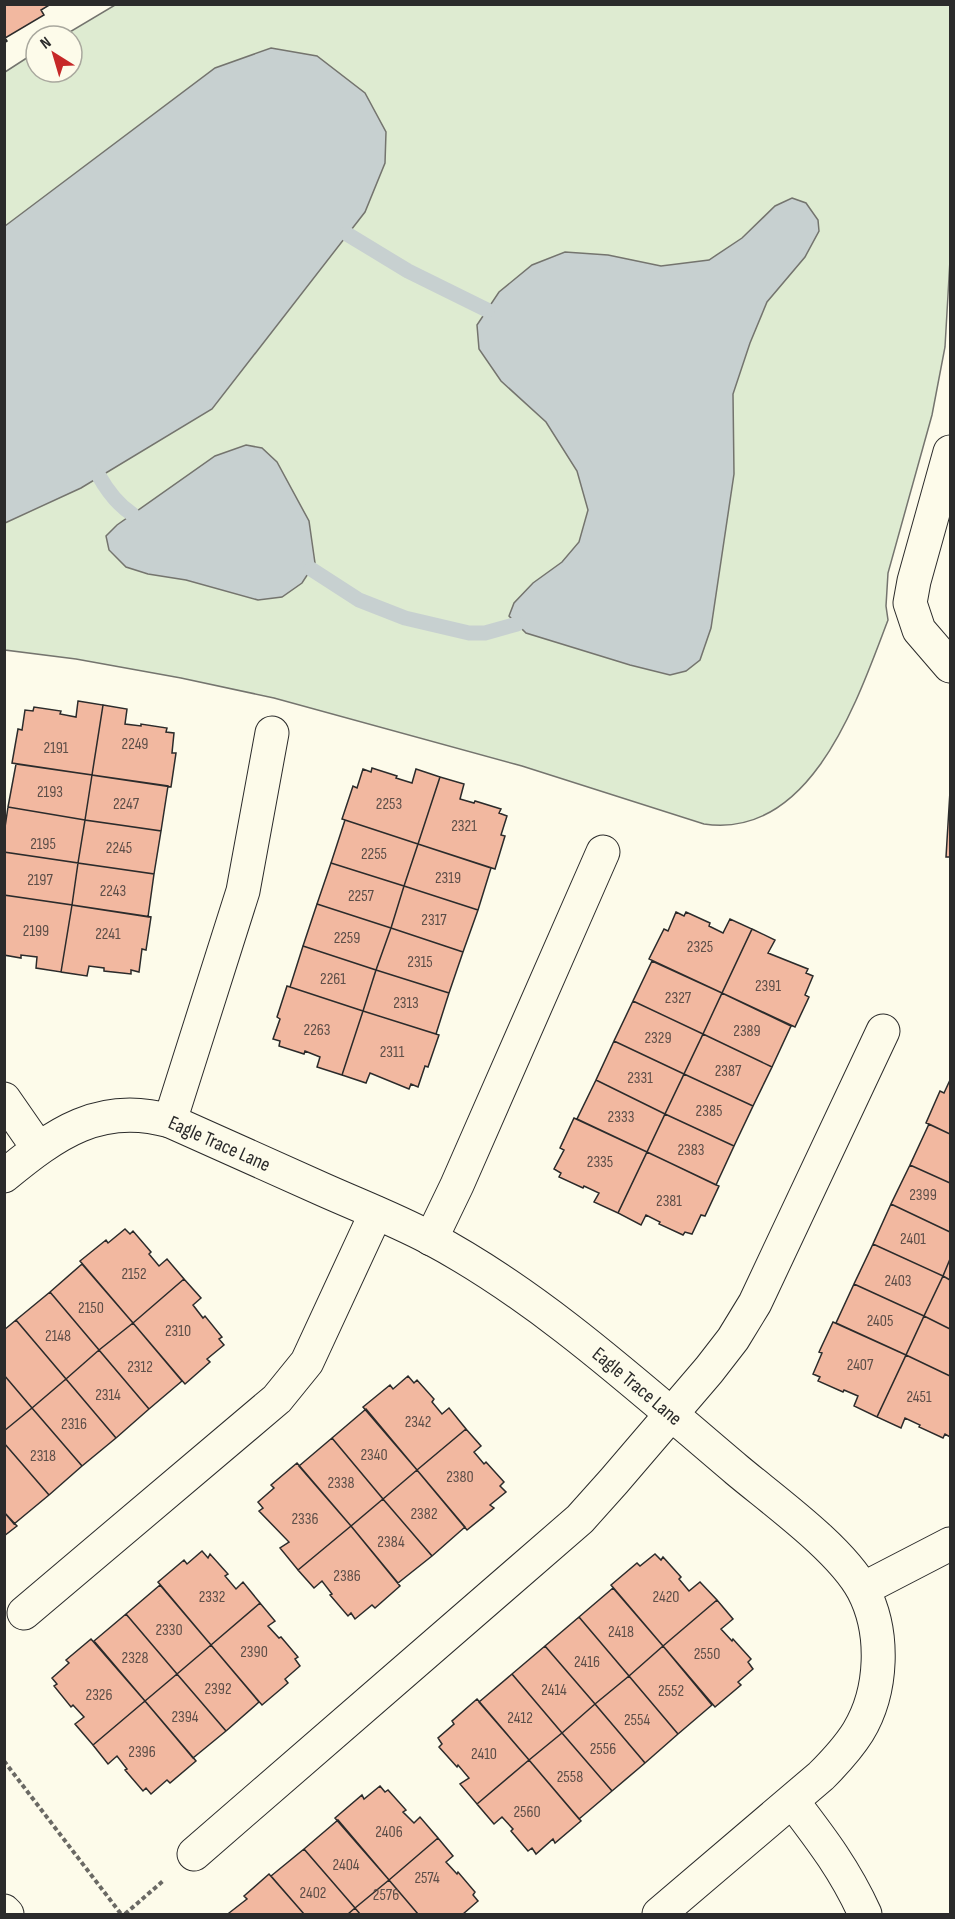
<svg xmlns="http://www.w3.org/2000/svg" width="955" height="1919" viewBox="0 0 955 1919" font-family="'Sofia Sans Condensed',sans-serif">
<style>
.green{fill:#deebd1;stroke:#74746e;stroke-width:1.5}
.water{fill:#c7d0d0;stroke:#74746e;stroke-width:1.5}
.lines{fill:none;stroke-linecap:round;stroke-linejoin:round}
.stream{stroke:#c7d0d0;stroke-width:15}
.building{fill:#f2b8a0;stroke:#2b2b2b;stroke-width:1.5}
.minor-casing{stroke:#2b2b2b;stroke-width:35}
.path{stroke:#6a6964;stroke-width:4;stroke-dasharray:4.5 3;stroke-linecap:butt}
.minor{stroke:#fdfbea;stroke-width:33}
.labels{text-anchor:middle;stroke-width:4.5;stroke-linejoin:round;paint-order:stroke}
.number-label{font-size:16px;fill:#5d4e48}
.street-label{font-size:20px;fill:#2b2b2b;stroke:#fdfbea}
</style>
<rect width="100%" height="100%" fill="#fdfbea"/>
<path class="green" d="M 115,5 L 950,5 L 950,260 L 945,347 L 932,415 L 888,573 L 886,606 L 888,620 C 858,698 812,840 704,824 L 522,766 L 274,698 L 181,678 L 76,659 L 5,650 L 5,72 L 36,52 L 36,72 L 72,72 L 72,36 L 63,36 Z"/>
<path class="water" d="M 271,48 L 317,56 L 365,93 L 386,132 L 385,163 L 365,212 L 212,409 L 81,488 L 5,523 L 5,226 L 215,68 Z
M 792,198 L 806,203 L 818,220 L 819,231 L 805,257 L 767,302 L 750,343 L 733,394 L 734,474 L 711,628 L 700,660 L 686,671 L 670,675 L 630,665 L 526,633 L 509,616 L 514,603 L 533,583 L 562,562 L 579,542 L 588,510 L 577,471 L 546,422 L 501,381 L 479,349 L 477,325 L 499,292 L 532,265 L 565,252 L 608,255 L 661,266 L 709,260 L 742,238 L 775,206 Z
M 246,445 L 262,448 L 277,462 L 309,521 L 315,563 L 302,583 L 282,597 L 258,600 L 186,580 L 148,574 L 126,567 L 109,550 L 106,536 L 117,525 L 215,456 Z"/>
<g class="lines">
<path class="stream" d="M 347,234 L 408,271 L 487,310
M 99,476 C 108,492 117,504 132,514
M 311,569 L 359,600 L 405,618 L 469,633 L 485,633 L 517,624"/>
</g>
<path class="building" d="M 4,4 L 51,4 L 41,10 L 44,15 L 5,38 L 7,41 L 4,43 Z
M 78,701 L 103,705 L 92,775 L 12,763 L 18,729 L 22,730 L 25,710 L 33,711 L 34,707 L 61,711 L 60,714 L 76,717 Z
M 103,705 L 127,709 L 125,724 L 141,726 L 141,724 L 167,728 L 166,732 L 174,733 L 172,753 L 176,753 L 171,787 L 92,775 Z
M 16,764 L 92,775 L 85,820 L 8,807 Z
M 372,768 L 397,776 L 396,778 L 412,783 L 416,769 L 440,777 L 418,844 L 342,819 L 353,786 L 357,788 L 363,769 L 371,772 Z
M 92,775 L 168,786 L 161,831 L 85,820 Z
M 440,777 L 464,784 L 460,799 L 474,803 L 475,801 L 501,809 L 499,813 L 507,816 L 501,835 L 505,836 L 495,869 L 418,844 Z
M 950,791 L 950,857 L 946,857 Z
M 8,807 L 85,820 L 78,863 L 4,852 L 4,834 Z
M 85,820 L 161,831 L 154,874 L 78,863 Z
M 345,820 L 418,844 L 404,886 L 331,863 Z
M 418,844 L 491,868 L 478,910 L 404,886 Z
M 4,852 L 78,863 L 72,905 L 4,895 Z
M 78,863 L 154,874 L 148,917 L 72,905 Z
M 331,863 L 404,886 L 391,928 L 317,904 Z
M 404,886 L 478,910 L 463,952 L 391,928 Z
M 4,895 L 72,905 L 61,972 L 36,968 L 37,957 L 21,955 L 21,958 L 4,955 Z
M 317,904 L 391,928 L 376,970 L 303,946 Z
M 72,905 L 151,917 L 146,950 L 142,949 L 139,972 L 131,970 L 131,974 L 104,971 L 104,968 L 89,966 L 87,976 L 61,972 Z
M 676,912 L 684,916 L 686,912 L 710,923 L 709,926 L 723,933 L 730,919 L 752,929 L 722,993 L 649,959 L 664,929 L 668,931 Z
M 391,928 L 463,952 L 449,993 L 376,970 Z
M 752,929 L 775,940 L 768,953 L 808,969 L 806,973 L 813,976 L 805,995 L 809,997 L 795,1027 L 722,993 Z
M 303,946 L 376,970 L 363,1011 L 290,987 Z
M 652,961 L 722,993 L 703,1034 L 633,1001 Z
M 376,970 L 449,993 L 436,1034 L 363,1011 Z
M 287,986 L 363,1011 L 342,1075 L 317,1067 L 320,1057 L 305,1051 L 304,1054 L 279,1046 L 280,1041 L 273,1039 L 280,1019 L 277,1017 Z
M 722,993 L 791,1026 L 772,1067 L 703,1034 Z
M 633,1001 L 703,1034 L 684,1074 L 614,1041 Z
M 363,1011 L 439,1035 L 428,1067 L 425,1066 L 418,1087 L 411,1084 L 409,1089 L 370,1073 L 366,1083 L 342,1075 Z
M 703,1034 L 772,1067 L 753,1106 L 684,1074 Z
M 614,1041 L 684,1074 L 665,1114 L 596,1080 Z
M 684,1074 L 753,1106 L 734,1146 L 665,1114 Z
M 596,1080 L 665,1114 L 647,1152 L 577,1119 Z
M 950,1080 L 950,1134 L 926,1123 L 940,1091 L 944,1093 Z
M 665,1114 L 734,1146 L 716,1185 L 647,1152 Z
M 574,1118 L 647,1152 L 618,1213 L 594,1202 L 599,1193 L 584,1186 L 583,1188 L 559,1177 L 561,1173 L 554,1169 L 564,1150 L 560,1148 Z
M 929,1124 L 950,1134 L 950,1183 L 910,1165 Z
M 647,1152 L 719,1186 L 705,1216 L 701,1215 L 692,1234 L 685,1232 L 683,1235 L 659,1224 L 660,1222 L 646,1215 L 641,1225 L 618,1213 Z
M 910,1165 L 950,1183 L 950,1232 L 891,1204 Z
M 891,1204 L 950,1232 L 950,1259 L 943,1276 L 873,1244 Z
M 125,1229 L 130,1234 L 133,1231 L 151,1252 L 149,1254 L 159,1266 L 167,1259 L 184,1279 L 133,1323 L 80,1261 L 106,1240 L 108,1243 Z
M 873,1244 L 943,1276 L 924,1316 L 854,1284 Z
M 950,1259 L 950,1280 L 943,1276 Z
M 82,1264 L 133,1323 L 99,1350 L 50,1292 Z
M 943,1276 L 950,1280 L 950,1329 L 924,1316 Z
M 184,1279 L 201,1298 L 193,1305 L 203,1318 L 205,1316 L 222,1337 L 219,1339 L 224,1345 L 207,1359 L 210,1362 L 185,1384 L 133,1323 Z
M 854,1284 L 924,1316 L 906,1355 L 836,1323 Z
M 50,1292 L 99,1350 L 66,1379 L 16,1320 Z
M 924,1316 L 950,1329 L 950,1376 L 906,1355 Z
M 16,1320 L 66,1379 L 32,1408 L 4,1375 L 4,1330 Z
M 833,1322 L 906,1355 L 877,1417 L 854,1406 L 858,1396 L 844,1390 L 843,1392 L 818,1381 L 820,1377 L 813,1374 L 822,1353 L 819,1352 Z
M 133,1323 L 182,1381 L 149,1409 L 99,1350 Z
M 99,1350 L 149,1409 L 116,1438 L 66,1379 Z
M 906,1355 L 950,1376 L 950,1437 L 945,1434 L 943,1438 L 919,1427 L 920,1425 L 905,1418 L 901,1428 L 877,1417 Z
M 4,1375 L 32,1408 L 4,1431 Z
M 408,1376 L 414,1383 L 417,1380 L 434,1399 L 432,1402 L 442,1414 L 449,1408 L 466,1429 L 417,1470 L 363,1407 L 390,1385 L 393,1389 Z
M 66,1379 L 116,1438 L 82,1466 L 32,1408 Z
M 32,1408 L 82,1466 L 49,1495 L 4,1443 L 4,1431 Z
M 366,1409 L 417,1470 L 383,1499 L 332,1438 Z
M 466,1429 L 481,1446 L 474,1452 L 484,1464 L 486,1462 L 504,1482 L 500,1486 L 506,1492 L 490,1505 L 494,1508 L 467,1530 L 417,1470 Z
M 332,1438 L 383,1499 L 351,1526 L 299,1466 Z
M 4,1443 L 49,1495 L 14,1524 L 4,1512 Z
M 297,1463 L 351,1526 L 298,1570 L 280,1548 L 289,1542 L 259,1511 L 263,1508 L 258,1502 L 274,1488 L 271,1485 Z
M 417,1470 L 465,1527 L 432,1556 L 383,1499 Z
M 383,1499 L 432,1556 L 398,1583 L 351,1526 Z
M 4,1512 L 17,1526 L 4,1536 Z
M 351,1526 L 400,1586 L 375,1608 L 372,1605 L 355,1619 L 351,1613 L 348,1616 L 330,1595 L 332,1594 L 322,1581 L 314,1588 L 298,1570 Z
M 202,1551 L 208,1558 L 210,1554 L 228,1574 L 225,1576 L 236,1589 L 243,1582 L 260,1603 L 211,1645 L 158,1582 L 184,1560 L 187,1564 Z
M 655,1554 L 661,1560 L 663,1557 L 681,1577 L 679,1579 L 689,1591 L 700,1582 L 717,1600 L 663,1646 L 611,1585 L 637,1563 L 640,1566 Z
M 160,1585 L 211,1645 L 177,1674 L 126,1614 Z
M 613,1588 L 663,1646 L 629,1676 L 579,1617 Z
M 717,1600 L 733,1619 L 721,1629 L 732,1641 L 733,1639 L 751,1659 L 748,1662 L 753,1669 L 738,1682 L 741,1685 L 715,1707 L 663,1646 Z
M 260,1603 L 275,1621 L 268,1626 L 279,1638 L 281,1637 L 298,1657 L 295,1659 L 300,1666 L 285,1679 L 288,1683 L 262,1705 L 211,1645 Z
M 126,1614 L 177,1674 L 145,1701 L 94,1641 Z
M 579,1617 L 629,1676 L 595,1704 L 545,1646 Z
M 91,1639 L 145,1701 L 93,1745 L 75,1724 L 84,1717 L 73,1705 L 71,1707 L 54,1686 L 57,1684 L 52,1678 L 69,1663 L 66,1660 Z
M 211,1645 L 259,1702 L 226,1731 L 177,1674 Z
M 545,1646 L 595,1704 L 562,1733 L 512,1674 Z
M 663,1646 L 712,1705 L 678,1734 L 629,1676 Z
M 177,1674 L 226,1731 L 193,1758 L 145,1701 Z
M 512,1674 L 562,1733 L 529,1760 L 479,1702 Z
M 629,1676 L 678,1734 L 645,1763 L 595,1704 Z
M 477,1699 L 529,1760 L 477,1804 L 460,1784 L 469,1778 L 458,1765 L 457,1767 L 439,1747 L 442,1744 L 438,1738 L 454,1724 L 452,1721 Z
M 145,1701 L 196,1761 L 170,1783 L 167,1780 L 151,1794 L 146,1788 L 143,1791 L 125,1770 L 127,1769 L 117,1756 L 108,1764 L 93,1745 Z
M 595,1704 L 645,1763 L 612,1791 L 562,1733 Z
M 562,1733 L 612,1791 L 579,1819 L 529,1760 Z
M 529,1760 L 581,1821 L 555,1843 L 553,1839 L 536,1854 L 532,1848 L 528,1851 L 511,1831 L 513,1829 L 502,1817 L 494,1824 L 477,1804 Z
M 380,1786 L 385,1792 L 388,1790 L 406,1810 L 403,1812 L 414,1823 L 420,1817 L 438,1838 L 389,1880 L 335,1818 L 362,1795 L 364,1799 Z
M 338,1820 L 389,1880 L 355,1908 L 304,1849 Z
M 438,1838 L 453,1856 L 446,1862 L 457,1874 L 458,1872 L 475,1892 L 473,1895 L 478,1901 L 463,1914 L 418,1914 L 389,1880 Z
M 304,1849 L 355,1908 L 348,1914 L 304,1914 L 271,1876 Z
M 269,1874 L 304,1914 L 231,1914 L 229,1913 L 247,1899 L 244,1896 Z
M 389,1880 L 418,1914 L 360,1914 L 355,1908 Z
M 355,1908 L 360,1914 L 348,1914 Z"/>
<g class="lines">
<defs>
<g id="minor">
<path d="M 950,452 L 914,581 L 910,603 L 919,630 L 950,666"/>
<path d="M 4,1099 L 38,1148"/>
<path d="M 170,1121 L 243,891 L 272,733"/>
<path id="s1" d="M 4,1176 C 55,1134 100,1101 170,1121 C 222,1144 273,1167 324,1190 C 360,1206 396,1220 430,1238 C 541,1297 641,1389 737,1470 C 774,1501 841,1549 863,1590 C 885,1632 883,1691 858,1732 C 848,1748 835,1762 821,1776 L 659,1914"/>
<path d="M 431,1239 L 457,1185 L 603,852"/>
<path d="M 863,1589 L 950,1544"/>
<path d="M 24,1613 L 277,1399 L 307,1362 L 376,1213"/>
<path d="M 793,1802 C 822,1840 845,1870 865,1914"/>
<path d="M 194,1854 L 580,1519 L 614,1481 L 709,1370 L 733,1339 L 755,1303 L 883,1031"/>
<path d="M 4,1911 L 7,1914"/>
</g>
</defs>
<use href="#minor" class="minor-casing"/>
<path class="path" d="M 4,1761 L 121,1914
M 125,1914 L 163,1881"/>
<use href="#minor" class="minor"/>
</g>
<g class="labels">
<g class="number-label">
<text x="135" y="749">2249</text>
<text x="56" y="753">2191</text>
<text x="50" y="797">2193</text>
<text x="126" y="809">2247</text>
<text x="389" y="809">2253</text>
<text x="464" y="831">2321</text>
<text x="43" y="849">2195</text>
<text x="119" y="853">2245</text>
<text x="374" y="859">2255</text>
<text x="448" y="883">2319</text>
<text x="40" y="885">2197</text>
<text x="113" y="896">2243</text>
<text x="361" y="901">2257</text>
<text x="434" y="925">2317</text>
<text x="36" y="936">2199</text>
<text x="108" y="939">2241</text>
<text x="347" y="943">2259</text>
<text x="700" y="952">2325</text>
<text x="420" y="967">2315</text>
<text x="333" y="984">2261</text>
<text x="768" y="991">2391</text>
<text x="678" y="1003">2327</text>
<text x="406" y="1008">2313</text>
<text x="317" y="1035">2263</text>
<text x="747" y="1036">2389</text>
<text x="658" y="1043">2329</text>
<text x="392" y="1057">2311</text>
<text x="728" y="1076">2387</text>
<text x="640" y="1083">2331</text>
<text x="709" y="1116">2385</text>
<text x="621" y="1122">2333</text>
<text x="691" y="1155">2383</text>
<text x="600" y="1167">2335</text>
<text x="923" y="1200">2399</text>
<text x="669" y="1206">2381</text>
<text x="913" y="1244">2401</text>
<text x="134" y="1279">2152</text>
<text x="898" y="1286">2403</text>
<text x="91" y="1313">2150</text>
<text x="880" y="1326">2405</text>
<text x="178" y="1336">2310</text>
<text x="58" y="1341">2148</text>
<text x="860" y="1370">2407</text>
<text x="140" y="1372">2312</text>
<text x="108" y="1400">2314</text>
<text x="919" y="1402">2451</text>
<text x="418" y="1427">2342</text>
<text x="74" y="1429">2316</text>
<text x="374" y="1460">2340</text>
<text x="43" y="1461">2318</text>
<text x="460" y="1482">2380</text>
<text x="341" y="1488">2338</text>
<text x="424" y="1519">2382</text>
<text x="305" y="1524">2336</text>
<text x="391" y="1547">2384</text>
<text x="347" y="1581">2386</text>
<text x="212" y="1602">2332</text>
<text x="666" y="1602">2420</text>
<text x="169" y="1635">2330</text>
<text x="621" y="1637">2418</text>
<text x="254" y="1657">2390</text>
<text x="707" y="1659">2550</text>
<text x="135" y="1663">2328</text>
<text x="587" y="1667">2416</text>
<text x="218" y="1694">2392</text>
<text x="554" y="1695">2414</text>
<text x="671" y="1696">2552</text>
<text x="99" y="1700">2326</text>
<text x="185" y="1722">2394</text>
<text x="520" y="1723">2412</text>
<text x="637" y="1725">2554</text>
<text x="603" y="1754">2556</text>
<text x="142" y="1757">2396</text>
<text x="484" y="1759">2410</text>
<text x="570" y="1782">2558</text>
<text x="527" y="1817">2560</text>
<text x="389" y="1837">2406</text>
<text x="346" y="1870">2404</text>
<text x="427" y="1883">2574</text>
<text x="313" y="1898">2402</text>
<text x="386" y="1900">2576</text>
</g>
<g class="street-label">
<text dy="7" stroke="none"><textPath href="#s1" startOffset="238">Eagle Trace Lane</textPath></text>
<text dy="7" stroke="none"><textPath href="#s1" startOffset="724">Eagle Trace Lane</textPath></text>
</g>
</g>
<rect width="955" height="1919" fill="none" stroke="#2b2b2b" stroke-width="12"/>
<g transform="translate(54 54) rotate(323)"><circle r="28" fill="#fdfbea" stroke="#a9a89e" stroke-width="1.5"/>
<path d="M0-4.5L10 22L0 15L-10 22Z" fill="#c62828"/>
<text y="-9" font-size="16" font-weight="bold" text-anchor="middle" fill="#2b2b2b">N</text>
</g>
</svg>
